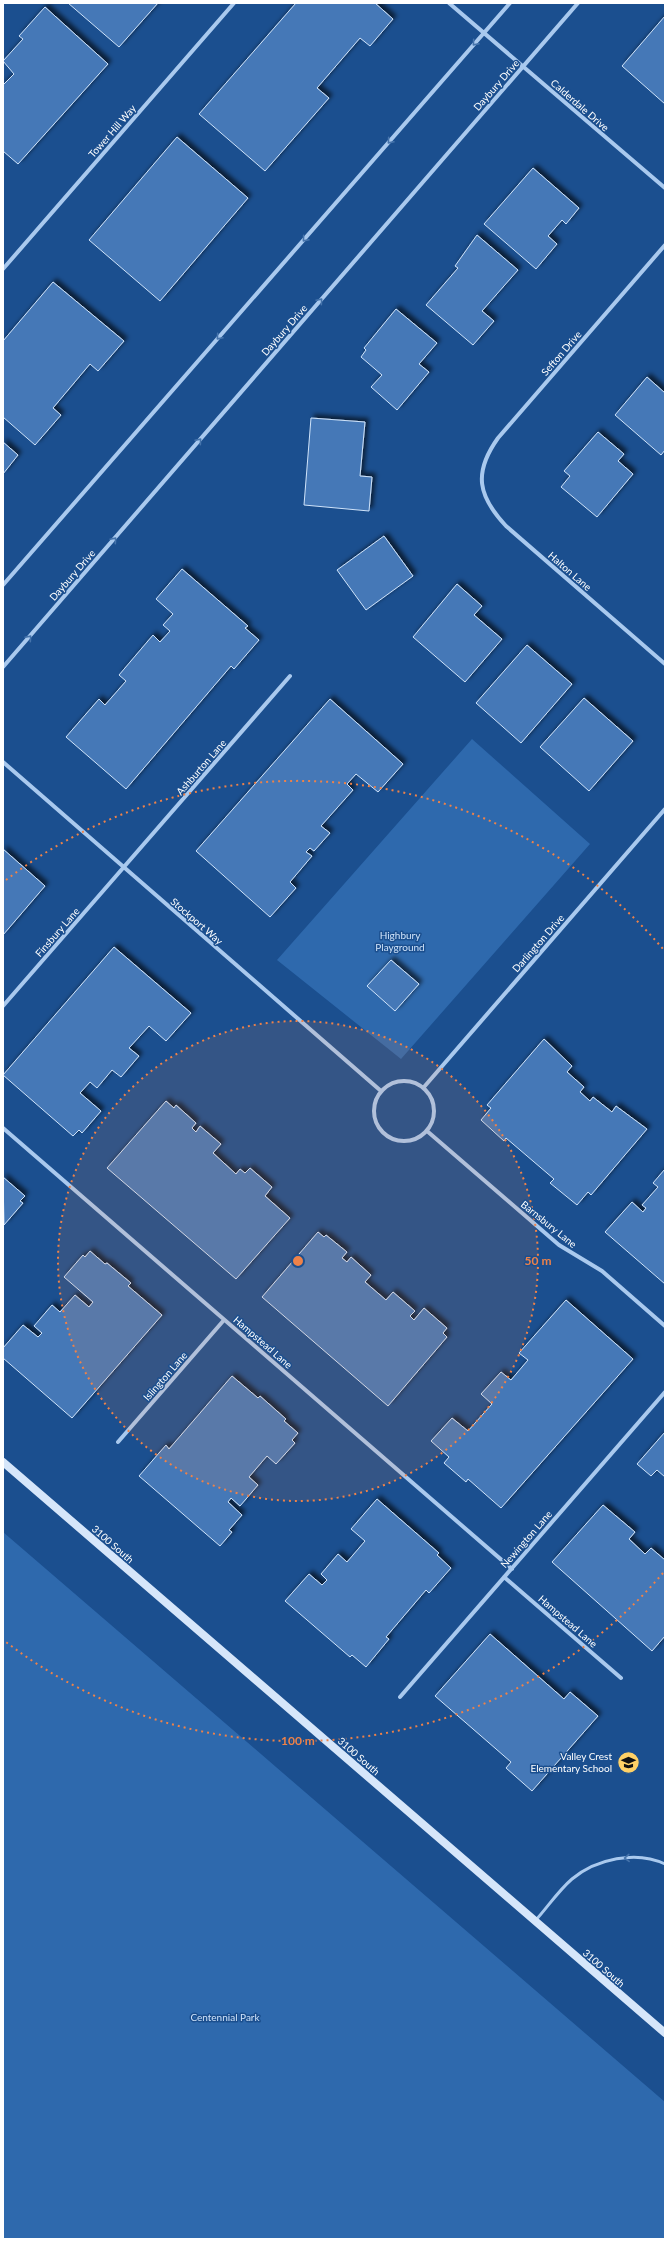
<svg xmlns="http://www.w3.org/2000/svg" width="668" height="2242" viewBox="0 0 668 2242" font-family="Lato,sans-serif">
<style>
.green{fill:#2e69ad}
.building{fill:#4478b7;stroke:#cfe3fa;filter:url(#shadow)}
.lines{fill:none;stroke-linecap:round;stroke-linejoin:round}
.lane{stroke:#a9c9ee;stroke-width:3}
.street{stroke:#a9c9ee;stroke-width:4}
.secondary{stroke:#d6e6fa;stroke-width:8}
.oneway{stroke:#4674ac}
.ring{fill:none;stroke:#ee8249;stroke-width:2;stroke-dasharray:2 4}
.labels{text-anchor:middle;stroke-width:3;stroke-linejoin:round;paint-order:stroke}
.street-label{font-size:10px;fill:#fff;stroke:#1b4f8f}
.park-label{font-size:10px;fill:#cfe3fa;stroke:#1b4f8f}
.poi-label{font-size:10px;fill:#fff;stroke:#1b4f8f;text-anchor:end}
.centre{fill:#ee8249;stroke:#1b4f8f;stroke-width:2}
.ring-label{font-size:12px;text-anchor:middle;font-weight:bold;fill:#ee8249;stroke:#1b4f8f;stroke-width:3;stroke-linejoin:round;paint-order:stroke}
</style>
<defs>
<filter id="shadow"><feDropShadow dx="3.5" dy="-3.5" stdDeviation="2" flood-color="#0009"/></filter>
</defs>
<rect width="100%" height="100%" fill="#1b4f8f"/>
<path class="green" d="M 472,739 L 590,844 L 401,1059 L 277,960 Z
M 3,1532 L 665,2102 L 665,2239 L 3,2239 Z"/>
<path class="building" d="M 68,3 L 158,3 L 119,47 Z
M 296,3 L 375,3 L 393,19 L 370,46 L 360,38 L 317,88 L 329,98 L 265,171 L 199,114 Z
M 45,7 L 108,64 L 18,164 L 3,151 L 3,83 L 4,84 L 14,74 L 3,61 L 23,39 L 19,36 Z
M 665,16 L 665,104 L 622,66 Z
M 177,137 L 248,198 L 160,301 L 89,240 Z
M 533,168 L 579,208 L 566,224 L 562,220 L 548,236 L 557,244 L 536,269 L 484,224 Z
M 477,235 L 518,270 L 482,311 L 494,321 L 473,345 L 426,305 L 458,268 L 455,266 Z
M 53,282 L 124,341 L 98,371 L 90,364 L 53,408 L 61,415 L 35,445 L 3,417 L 3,341 Z
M 396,309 L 437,343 L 419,364 L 429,372 L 397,410 L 371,387 L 382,375 L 361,357 L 366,350 L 364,348 Z
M 647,377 L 665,393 L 665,450 L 661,455 L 615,415 Z
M 311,418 L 365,422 L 360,476 L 372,477 L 369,511 L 304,505 Z
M 598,432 L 624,454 L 618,461 L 633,474 L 597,517 L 561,487 L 570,476 L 564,471 Z
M 3,442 L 18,455 L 3,474 Z
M 384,536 L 413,576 L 366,610 L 337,570 Z
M 182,569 L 248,626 L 245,628 L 259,640 L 234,669 L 231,666 L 126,789 L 66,737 L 99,699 L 105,705 L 126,681 L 119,675 L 153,635 L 160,642 L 170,631 L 163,625 L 173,614 L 156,599 Z
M 457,584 L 482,606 L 474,615 L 502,639 L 465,682 L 413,637 Z
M 527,645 L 572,684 L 521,743 L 476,703 Z
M 584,698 L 633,741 L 589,791 L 540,747 Z
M 330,699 L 403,764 L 378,792 L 356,774 L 347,784 L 353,790 L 321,826 L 330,833 L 314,851 L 310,848 L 306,852 L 312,856 L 290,882 L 296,888 L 270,917 L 196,851 Z
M 3,849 L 45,886 L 3,935 Z
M 114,947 L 191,1013 L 166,1041 L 149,1026 L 129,1048 L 139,1056 L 121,1077 L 112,1070 L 97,1088 L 90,1082 L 80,1093 L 101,1111 L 82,1133 L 79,1130 L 73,1136 L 3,1075 Z
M 391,960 L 419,984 L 395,1011 L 367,986 Z
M 544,1039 L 572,1066 L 567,1072 L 584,1087 L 580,1092 L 590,1101 L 593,1097 L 612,1112 L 616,1106 L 647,1129 L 591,1195 L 588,1192 L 577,1205 L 550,1183 L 554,1179 L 506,1138 L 504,1141 L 481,1120 L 491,1108 L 487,1105 Z
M 166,1101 L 174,1108 L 176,1105 L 196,1123 L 192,1128 L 196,1132 L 200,1126 L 221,1144 L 213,1153 L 236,1174 L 240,1169 L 245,1173 L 250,1168 L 272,1187 L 265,1196 L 290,1218 L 236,1279 L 107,1168 Z
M 665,1169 L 665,1284 L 605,1232 L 632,1202 L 643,1212 L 646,1208 L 642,1205 L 658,1187 L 653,1183 Z
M 3,1177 L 25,1196 L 20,1201 L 23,1203 L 4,1225 Z
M 318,1232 L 324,1237 L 326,1235 L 347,1252 L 342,1258 L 347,1262 L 351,1257 L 371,1275 L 365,1282 L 386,1300 L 393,1292 L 415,1311 L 410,1316 L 414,1320 L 424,1308 L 447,1328 L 443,1333 L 447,1337 L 388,1406 L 262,1297 Z
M 90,1251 L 105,1264 L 107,1263 L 131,1283 L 128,1286 L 162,1315 L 72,1418 L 3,1358 L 3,1348 L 23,1325 L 38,1337 L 42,1333 L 34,1326 L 52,1305 L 60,1312 L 75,1295 L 89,1307 L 93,1302 L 64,1277 L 83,1255 L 85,1257 Z
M 566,1300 L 633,1359 L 501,1508 L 468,1479 L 466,1482 L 444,1463 L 449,1457 L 431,1441 L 452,1418 L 468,1431 L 492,1404 L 481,1394 L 501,1372 L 511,1380 L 528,1360 L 519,1353 Z
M 232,1376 L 258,1398 L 260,1396 L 286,1419 L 284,1421 L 298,1433 L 292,1440 L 295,1443 L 276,1464 L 267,1456 L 249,1477 L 258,1485 L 240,1506 L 231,1498 L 228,1502 L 242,1515 L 229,1530 L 232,1532 L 220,1546 L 139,1476 L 166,1445 L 169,1449 Z
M 665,1432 L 665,1477 L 657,1470 L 651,1476 L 637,1464 Z
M 377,1499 L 439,1553 L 437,1555 L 451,1568 L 429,1593 L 426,1590 L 386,1637 L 389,1639 L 366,1667 L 352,1655 L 350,1657 L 285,1601 L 309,1574 L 322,1585 L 327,1580 L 321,1574 L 338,1554 L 347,1562 L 365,1541 L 351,1529 Z
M 603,1505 L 635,1532 L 629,1539 L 645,1554 L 651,1548 L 665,1560 L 665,1636 L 652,1651 L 552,1562 Z
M 490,1634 L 564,1699 L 570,1692 L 598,1716 L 532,1791 L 506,1768 L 511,1762 L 435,1696 Z"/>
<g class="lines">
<path class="lane" d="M 535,1921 C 547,1908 558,1891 572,1879 C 596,1859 636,1850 665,1864"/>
<path class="street" d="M 449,3 L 665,188
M 665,245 L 498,438 C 473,473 478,496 506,526 L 665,664
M 3,269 L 234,3
M 3,585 L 510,3
M 3,667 L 578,3
M 3,762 L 381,1091
M 3,1006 L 290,676
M374 1111a30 30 0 1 1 60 0a30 30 0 1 1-60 0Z
M 424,1087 L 665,809
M 3,1128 L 512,1569
M 427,1131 L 559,1245 L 602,1271 L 665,1326
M 118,1442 L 224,1320
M 504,1577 L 621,1678
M 400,1697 L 665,1392"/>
<path class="secondary" d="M 3,1462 L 665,2033"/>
</g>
<defs><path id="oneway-chevron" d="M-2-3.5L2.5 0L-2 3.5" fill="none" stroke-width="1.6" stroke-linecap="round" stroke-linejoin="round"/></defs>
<g class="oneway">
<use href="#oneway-chevron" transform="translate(475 43) rotate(131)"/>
<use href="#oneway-chevron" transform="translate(390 141) rotate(131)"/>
<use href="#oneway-chevron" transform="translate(305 239) rotate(131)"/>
<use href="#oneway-chevron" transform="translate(320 301) rotate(-49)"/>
<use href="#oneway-chevron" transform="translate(219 337) rotate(131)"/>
<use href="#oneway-chevron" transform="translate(199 441) rotate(-49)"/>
<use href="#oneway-chevron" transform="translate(114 540) rotate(-49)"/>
<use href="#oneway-chevron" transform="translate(29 638) rotate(-49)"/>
<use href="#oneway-chevron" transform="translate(627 1858) rotate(178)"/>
</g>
<circle cx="298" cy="1261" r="240" fill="#ee8249" fill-opacity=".12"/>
<g class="ring">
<circle cx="298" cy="1261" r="240"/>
<path d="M663 1573A480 480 0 0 1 6 1642M6 880A480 480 0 0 1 663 949"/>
</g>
<defs>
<symbol id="school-disc" viewBox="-11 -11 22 22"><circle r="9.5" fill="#ffd166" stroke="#1b4f8f"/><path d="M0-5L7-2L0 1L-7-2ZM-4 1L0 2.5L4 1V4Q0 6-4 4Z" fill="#111"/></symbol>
</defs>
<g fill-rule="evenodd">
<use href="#school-disc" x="616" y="1750" width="25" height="25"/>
</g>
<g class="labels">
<g class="street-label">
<text transform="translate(496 85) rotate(-49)" y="4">Daybury Drive</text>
<text transform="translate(580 105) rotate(41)" y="4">Calderdale Drive</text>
<text transform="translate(112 131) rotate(-49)" y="4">Tower Hill Way</text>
<text transform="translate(284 330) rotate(-49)" y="4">Daybury Drive</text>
<text transform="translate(561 353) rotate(-49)" y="4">Sefton Drive</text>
<text transform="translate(570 571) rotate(41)" y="4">Halton Lane</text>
<text transform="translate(72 575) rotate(-49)" y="4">Daybury Drive</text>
<text transform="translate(201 767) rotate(-49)" y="4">Ashburton Lane</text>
<text transform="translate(197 921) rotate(41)" y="4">Stockport Way</text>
<text transform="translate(57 932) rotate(-49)" y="4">Finsbury Lane</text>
<text transform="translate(538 943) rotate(-49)" y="4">Darlington Drive</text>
<text transform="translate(549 1224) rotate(39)" y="4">Barnsbury Lane</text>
<text transform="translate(263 1342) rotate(41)" y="4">Hampstead Lane</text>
<text transform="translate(165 1376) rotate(-49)" y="4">Islington Lane</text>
<text transform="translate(526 1539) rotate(-49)" y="4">Newington Lane</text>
<text transform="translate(113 1544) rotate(41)" y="4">3100 South</text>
<text transform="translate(568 1621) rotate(41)" y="4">Hampstead Lane</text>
<text transform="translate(359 1756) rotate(41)" y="4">3100 South</text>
<text transform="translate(604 1968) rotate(41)" y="4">3100 South</text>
</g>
<g class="park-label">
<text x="400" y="939">Highbury<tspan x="400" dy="12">Playground</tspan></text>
<text x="225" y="2021">Centennial Park</text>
</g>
<g class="poi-label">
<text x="612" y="1760">Valley Crest<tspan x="612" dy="12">Elementary School</tspan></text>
</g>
</g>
<circle cx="298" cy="1261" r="6" class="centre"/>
<g class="ring-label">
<text x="538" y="1265">50 m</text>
<text x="298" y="1745">100 m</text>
</g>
<rect width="668" height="2242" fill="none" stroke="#ffffff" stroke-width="8"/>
</svg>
